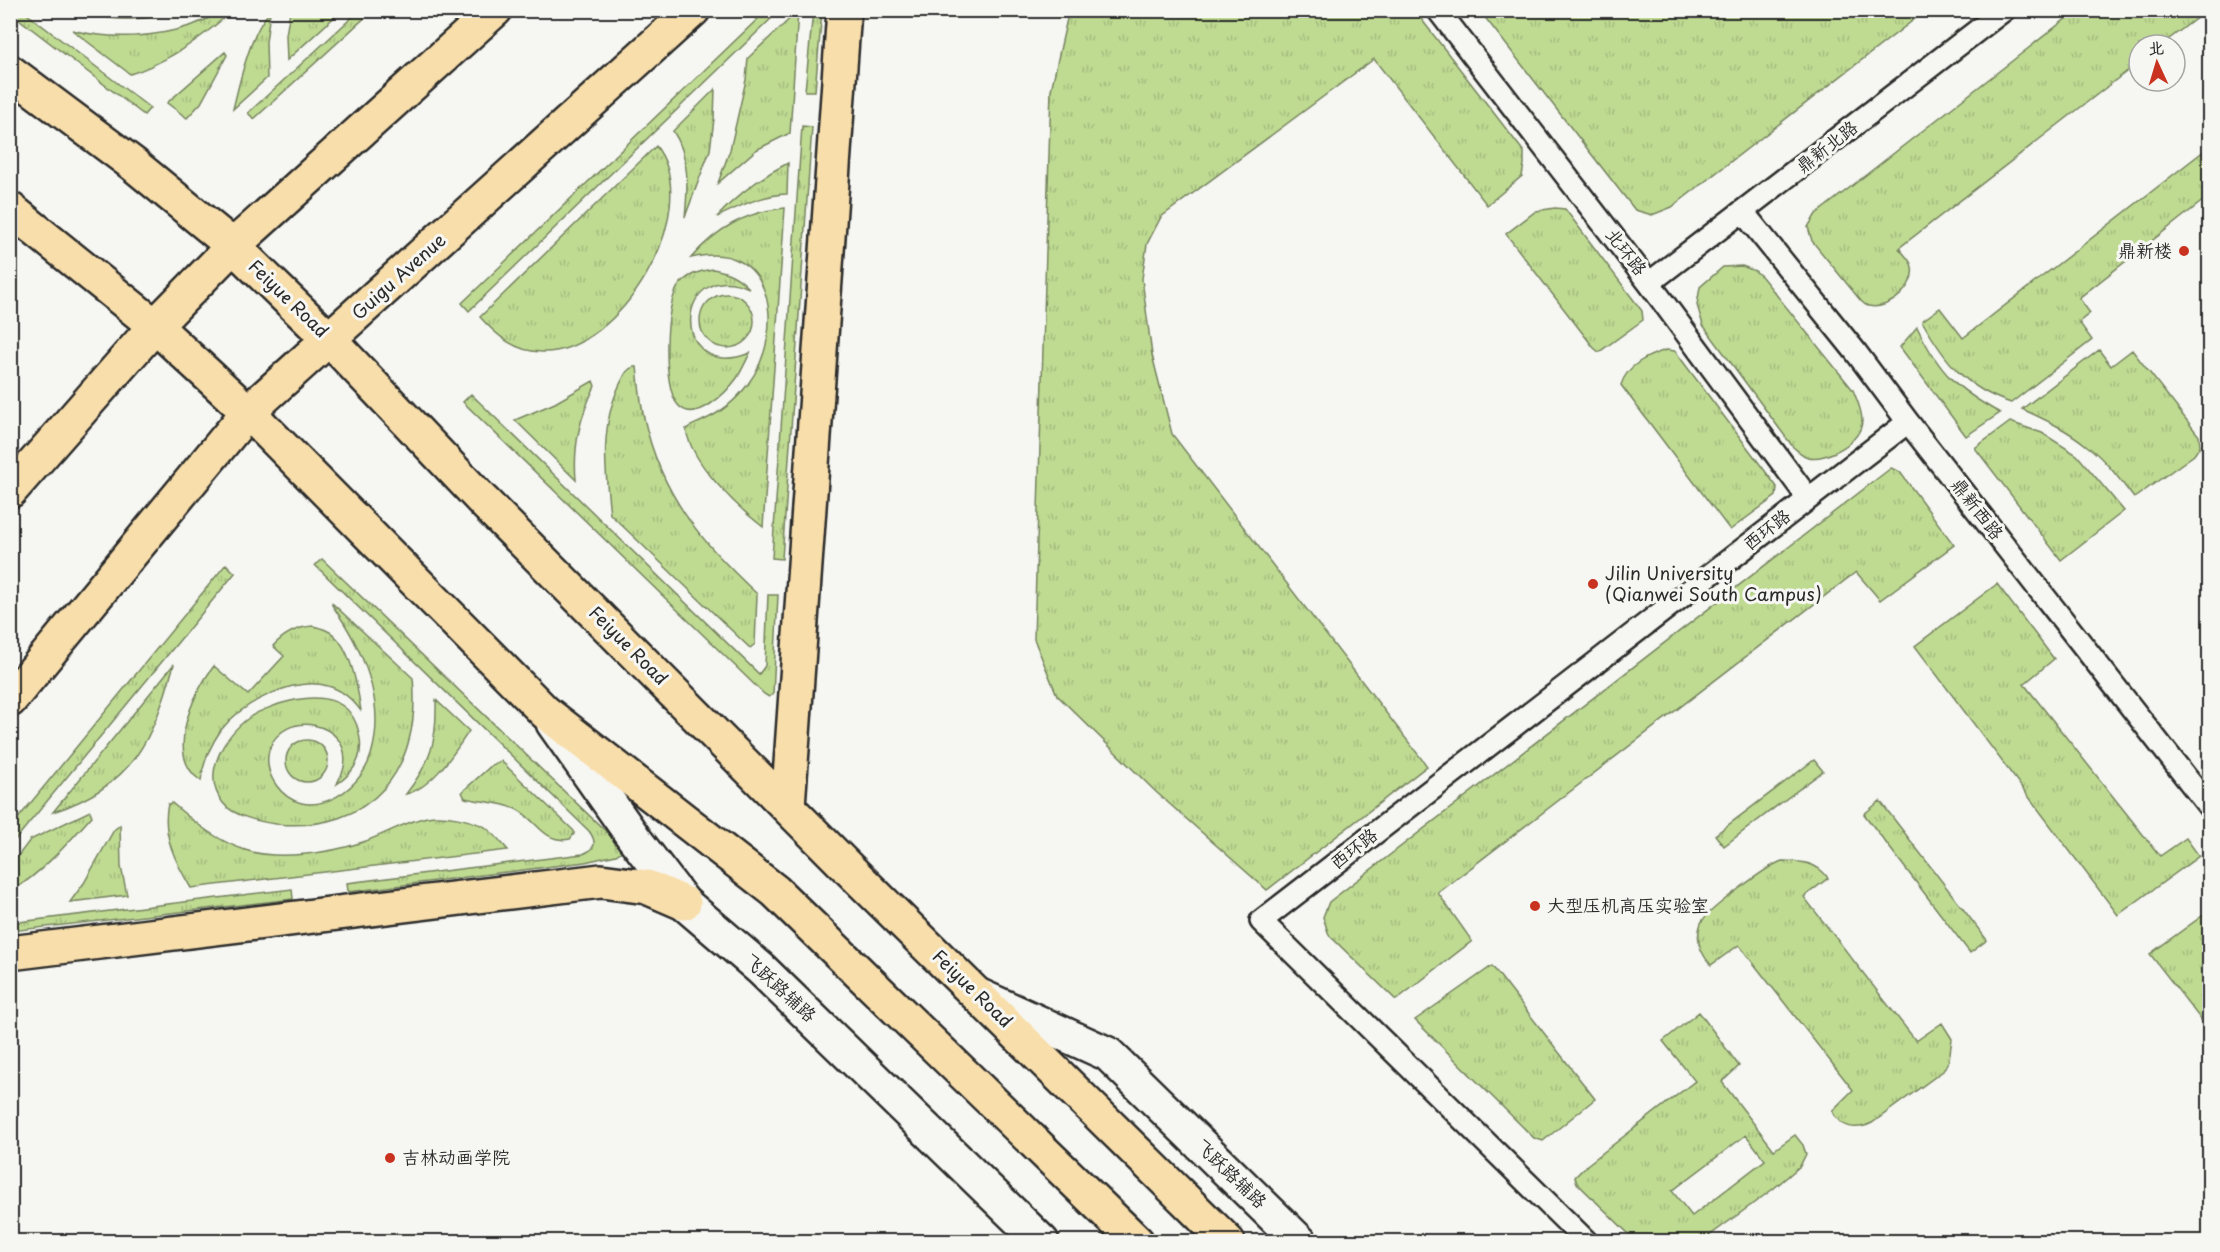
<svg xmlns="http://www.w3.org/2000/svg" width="2220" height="1252" viewBox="0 0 2220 1252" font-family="'Playpen Sans','LXGW WenKai TC',sans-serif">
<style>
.grass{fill:url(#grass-tufts);stroke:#75835e;stroke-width:1.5;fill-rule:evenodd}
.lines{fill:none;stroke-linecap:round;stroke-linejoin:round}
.service-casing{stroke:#2b2b2b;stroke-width:26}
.tertiary-casing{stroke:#2b2b2b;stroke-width:38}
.primary-casing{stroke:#2b2b2b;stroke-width:38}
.service{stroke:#f6f6f2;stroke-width:21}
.tertiary{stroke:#f6f6f2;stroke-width:33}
.primary{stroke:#f8deab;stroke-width:33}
.poi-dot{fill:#c8321e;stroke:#f6f6f2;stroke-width:2}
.labels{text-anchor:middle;stroke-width:6;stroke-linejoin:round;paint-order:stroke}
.street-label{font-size:18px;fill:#2b2b2b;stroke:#f6f6f2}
.poi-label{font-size:18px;fill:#2b2b2b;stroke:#f6f6f2;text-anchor:start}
</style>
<defs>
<pattern id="grass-tufts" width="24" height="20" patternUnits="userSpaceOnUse" patternTransform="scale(1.5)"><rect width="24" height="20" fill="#bfdb92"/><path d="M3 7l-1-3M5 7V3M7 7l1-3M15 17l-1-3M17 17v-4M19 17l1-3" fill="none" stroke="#a4bc7e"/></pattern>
</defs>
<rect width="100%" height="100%" fill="#f6f6f2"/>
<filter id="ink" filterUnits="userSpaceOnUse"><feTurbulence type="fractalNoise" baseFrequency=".0167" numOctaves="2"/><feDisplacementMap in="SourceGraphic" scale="12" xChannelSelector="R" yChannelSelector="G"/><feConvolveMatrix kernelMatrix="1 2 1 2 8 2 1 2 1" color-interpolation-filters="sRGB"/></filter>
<g filter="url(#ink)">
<path class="grass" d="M 96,10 L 180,10 L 180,11 C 157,17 117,24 95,14 Z
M 360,10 L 372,11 L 254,119 L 248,113 Z
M 1069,10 L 1415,11 L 1524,152 L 1524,164 L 1522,176 L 1487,205 L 1374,59 L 1161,217 L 1147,244 L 1142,279 L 1152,355 L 1172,434 L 1427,766 L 1267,890 L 1156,792 L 1057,695 L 1034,639 L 1051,90 Z
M 10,11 L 23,11 L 150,108 L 144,115 L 11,13 Z
M 290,11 L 290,10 L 341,11 L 287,60 L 286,35 Z
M 766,11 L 779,11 L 469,311 L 462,303 Z
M 798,11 L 790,133 L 756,150 L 718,183 L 730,150 L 746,80 L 748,58 Z
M 813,11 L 822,11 L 815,91 L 805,91 Z
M 1480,11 L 1925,11 L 1672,207 L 1652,215 L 1635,210 Z
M 2076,11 L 2206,11 L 2161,45 L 2139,45 L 2139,62 L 1899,248 C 1902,253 1911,260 1912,267 C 1916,287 1888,311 1869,306 C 1866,306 1863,303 1861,301 L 1812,241 L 1808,227 L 1816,214 Z
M 223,12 L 225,14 L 224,18 C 196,42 166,63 130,74 L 72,30 C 110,40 155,38 193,25 C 203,21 213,16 223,12 Z
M 270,12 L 266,42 L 267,78 L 233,109 C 239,84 251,30 270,12 Z
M 225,52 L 227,55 L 201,103 L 187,118 L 167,103 Z
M 715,89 L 714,119 L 710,150 L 685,217 C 688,188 690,156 673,131 Z
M 802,126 L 812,127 L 782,559 L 772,558 Z
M 656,146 C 706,211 619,354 542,352 C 516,352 497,336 480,317 Z
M 2209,147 L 2209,196 L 2079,298 L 2090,313 L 2079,322 L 2092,340 L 2011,403 C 1965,388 1945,361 1922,321 L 1940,308 L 1963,338 Z
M 788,163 L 787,194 C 761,195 740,206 717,217 C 738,194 760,177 788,163 Z
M 785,208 L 763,527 C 737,507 691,463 686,429 C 691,425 696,424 702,421 C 720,413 736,401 748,384 C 787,332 774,237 691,258 C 717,228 746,212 785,208 Z
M 1555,208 L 1565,209 L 1642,311 L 1643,320 L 1599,352 L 1594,348 L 1506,234 L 1536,211 Z
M 1742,266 L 1755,271 L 1762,277 L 1853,390 C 1857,400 1862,410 1862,421 C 1861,442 1827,461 1808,457 C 1803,456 1797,450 1793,447 L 1703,325 L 1697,305 L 1700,287 L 1723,267 Z
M 713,269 C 729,272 738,277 749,288 C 673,255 669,385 750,353 C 746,361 742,370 737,378 C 727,392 695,425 678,405 C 662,387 664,302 680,284 C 689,274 700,271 713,269 Z
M700 321a27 27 0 1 1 54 0a27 27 0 1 1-54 0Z
M 1917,327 C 1939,372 1956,389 2000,413 L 1966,436 L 1900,347 Z
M 1666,350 L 1675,351 L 1777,487 L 1776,496 L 1730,530 L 1621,385 C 1627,365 1647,356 1666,350 Z
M 2099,350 L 2111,366 L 2132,350 L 2199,436 L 2200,446 L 2194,455 L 2134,498 C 2120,480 2106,460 2087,446 C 2068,430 2044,419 2022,409 Z
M 634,367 L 637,367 C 639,384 640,401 644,418 C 661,495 701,542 757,594 L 755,644 L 750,648 L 610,514 C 605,469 600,426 620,384 C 624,377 626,369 634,367 Z
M 593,381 L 595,386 C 580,417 573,445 576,480 L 515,420 L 555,403 Z
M 471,394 L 759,674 L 765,666 L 768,595 L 778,595 L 773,694 L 769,697 L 764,694 L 463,402 Z
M 2010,422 L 2042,433 L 2077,455 L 2124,511 L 2061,560 L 1975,448 Z
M 1891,468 L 1900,472 L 1954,545 L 1880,600 L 1856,572 L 1438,893 L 1472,941 L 1396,1000 L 1329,935 L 1323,917 L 1329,902 Z
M 322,559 L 619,844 L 622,851 L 616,855 L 585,862 L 348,892 L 347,883 L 583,854 C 596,849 597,842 589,831 L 315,565 Z
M 226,564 L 235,573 L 11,845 L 11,827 Z
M 1997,584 L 2054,659 L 2024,684 L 2160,856 L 2186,838 L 2199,856 L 2118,915 L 1915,646 Z
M 332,603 L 413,678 C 422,769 372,833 276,824 C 260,822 233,816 223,803 C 200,774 225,735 250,717 C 258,711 269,708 279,704 C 314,693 354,693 360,739 C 363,759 353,773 337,784 C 339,779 343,773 344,767 C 353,722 283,707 269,750 C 266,762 269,775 276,785 C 305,826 360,793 371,755 C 387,702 362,647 332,605 Z
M 313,626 C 321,628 329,630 335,636 C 352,652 358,689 361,711 C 353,700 342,690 328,686 C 294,676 242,703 221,730 C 210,746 203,762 201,781 C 164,756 193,693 214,666 L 248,695 L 284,656 L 273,646 C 284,634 297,627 313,626 Z
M 174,664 C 153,740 133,786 53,812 Z
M 436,700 L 469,731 C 455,752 432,788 406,794 C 432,760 437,741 436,700 Z
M286 761a21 21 0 1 1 42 0a21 21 0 1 1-42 0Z
M 1814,760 L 1823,771 L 1724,846 L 1715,835 Z
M 501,761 L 574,831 L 574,834 L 570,839 C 543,844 537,819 516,809 C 500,802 482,802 465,798 L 462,792 L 492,765 Z
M 1880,801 L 1987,940 L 1970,953 L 1864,814 Z
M 172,803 C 194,822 217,841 245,850 C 278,861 330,853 363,842 C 384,835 404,822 427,817 C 444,814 469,819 485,827 C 494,833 501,842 508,850 L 191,888 C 176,863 161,834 168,804 Z
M 90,811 L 92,816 C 70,841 40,875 11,891 L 11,865 L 30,840 Z
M 120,825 L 121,867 L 127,895 L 70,902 L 84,883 L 114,830 Z
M 1782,861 C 1801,861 1817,862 1828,878 L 1804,897 L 1916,1041 L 1942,1023 L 1952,1039 L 1949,1060 L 1943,1071 L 1872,1123 C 1856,1131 1840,1128 1832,1111 L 1853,1090 L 1739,945 L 1711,965 C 1700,953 1695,939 1701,923 C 1706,911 1769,865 1782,861 Z
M 292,889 L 293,899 L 11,931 L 11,923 Z
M 2209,911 L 2209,1030 L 2150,954 Z
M 1492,966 L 1595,1099 L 1543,1141 L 1534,1138 L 1415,1020 Z
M 1699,1012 L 1739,1066 L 1722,1082 L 1774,1150 L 1795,1135 L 1803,1145 L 1806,1154 L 1800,1166 L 1773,1189 L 1702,1241 L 1636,1241 L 1577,1183 L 1575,1177 L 1587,1165 L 1695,1081 L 1663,1041 ZM 1746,1135 L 1765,1160 L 1692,1216 L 1672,1191 Z"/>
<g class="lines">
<defs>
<path id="service" d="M 1438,10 L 1649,283 L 1808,498
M 1743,212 L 1855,351 L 1908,422 L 2210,808
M 1649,283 L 2004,10
M 1587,1242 L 1261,921 L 1908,422"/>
<path id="tertiary" d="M 553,723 L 634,838 L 684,903 L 761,969 L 1042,1242
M 980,996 L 1108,1054 L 1300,1242"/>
<path id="primary" d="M 10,72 L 133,164 L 233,246 L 330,340 L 483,501 L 848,868 L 1228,1242
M 10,209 L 155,326 L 248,412 L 545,712 L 775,891 L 1137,1242
M 10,491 L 155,326 L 233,246 L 495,10
M 10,700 L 248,412 L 693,10
M 788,806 L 844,10
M 10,953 L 601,881 L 647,887 L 684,903"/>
</defs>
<use href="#service" class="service-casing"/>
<use href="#tertiary" class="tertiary-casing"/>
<use href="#primary" class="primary-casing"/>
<use href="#service" class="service"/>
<use href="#tertiary" class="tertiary"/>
<use href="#primary" class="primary"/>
</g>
</g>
<g class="poi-dot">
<circle cx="2184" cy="251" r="6"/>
<circle cx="1593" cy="584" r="6"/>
<circle cx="1535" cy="906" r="6"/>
<circle cx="390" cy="1158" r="6"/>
</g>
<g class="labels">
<g class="street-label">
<text transform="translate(1827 147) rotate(-38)" y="6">鼎新北路</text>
<text transform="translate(1626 252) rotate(52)" y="6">北环路</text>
<text transform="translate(399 277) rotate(-42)" y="6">Guigu Avenue</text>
<text transform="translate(288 299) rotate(44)" y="6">Feiyue Road</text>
<text transform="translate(1977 509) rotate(52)" y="6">鼎新西路</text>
<text transform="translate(1767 530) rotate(-38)" y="6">西环路</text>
<text transform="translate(628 646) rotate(45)" y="6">Feiyue Road</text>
<text transform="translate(1354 849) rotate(-38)" y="6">西环路</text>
<text transform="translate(780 988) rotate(43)" y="6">飞跃路辅路</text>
<text transform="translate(972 989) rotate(44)" y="6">Feiyue Road</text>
<text transform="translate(1231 1174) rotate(44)" y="6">飞跃路辅路</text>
</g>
<g class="poi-label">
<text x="2172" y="257" text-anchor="end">鼎新楼</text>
<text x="1605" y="580">Jilin University<tspan x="1605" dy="21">(Qianwei South Campus)</tspan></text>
<text x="1547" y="912">大型压机高压实验室</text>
<text x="402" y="1164">吉林动画学院</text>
</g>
</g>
<rect width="2220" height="1252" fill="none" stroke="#f6f6f2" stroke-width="36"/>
<rect x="18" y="18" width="2184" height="1216" fill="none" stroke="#2b2b2b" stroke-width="2" filter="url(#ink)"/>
<g transform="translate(2157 63) rotate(356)"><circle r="28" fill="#f6f6f2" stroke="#a5a5a2" stroke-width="1.5"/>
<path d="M0-4.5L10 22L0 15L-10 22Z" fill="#c8321e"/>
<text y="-9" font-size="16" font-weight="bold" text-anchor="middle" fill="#2b2b2b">北</text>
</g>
</svg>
